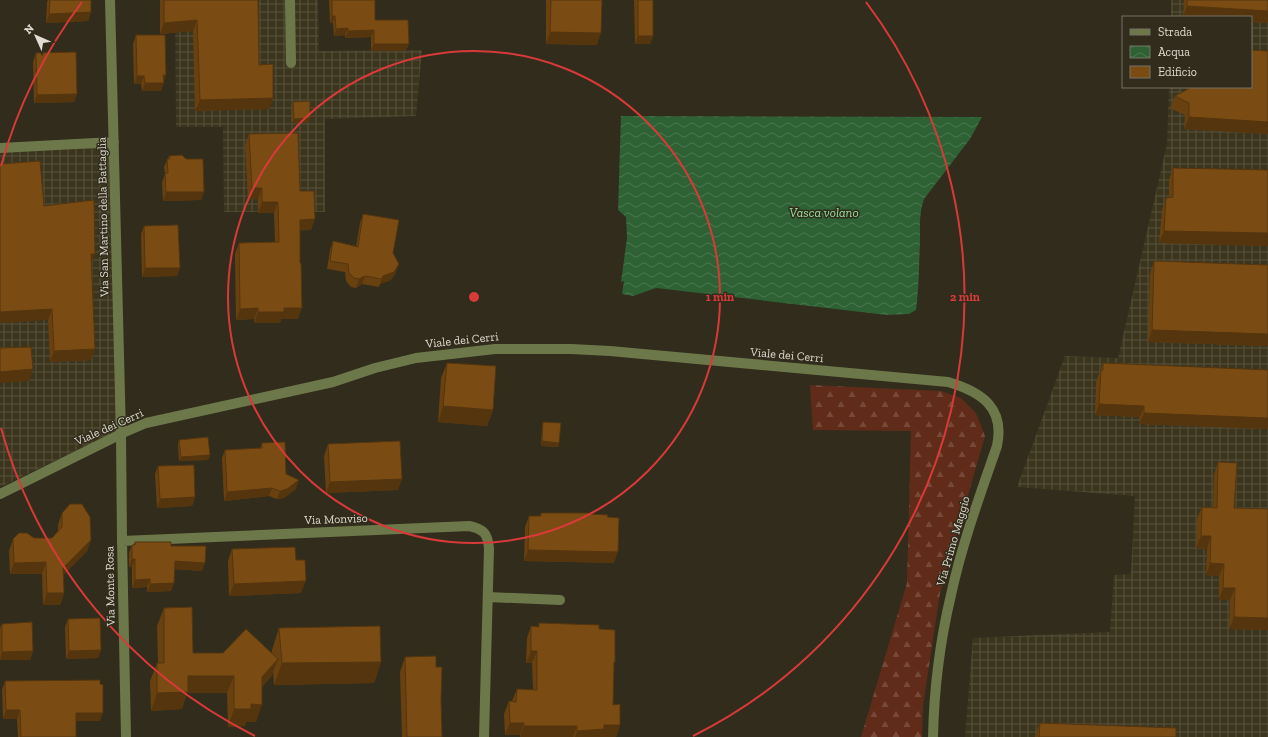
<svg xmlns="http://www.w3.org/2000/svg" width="1268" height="737" viewBox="0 0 1268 737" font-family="'Zilla Slab',serif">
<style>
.industrial{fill:url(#industrial-grid)}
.forest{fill:url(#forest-firs)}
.water{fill:url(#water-waves)}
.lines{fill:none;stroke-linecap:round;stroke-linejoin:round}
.minor{stroke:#6d784a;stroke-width:10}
.wall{fill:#694111}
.shaded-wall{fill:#55350e}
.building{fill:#7a4c14;stroke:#55350e}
.ring{fill:none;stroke:#d73a39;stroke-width:2}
.labels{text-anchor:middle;stroke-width:3;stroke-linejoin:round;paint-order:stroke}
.street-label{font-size:12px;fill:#dfdcd1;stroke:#312c1c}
.water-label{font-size:13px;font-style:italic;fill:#95e19c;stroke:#312c1c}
.centre{fill:#d73a39;stroke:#312c1c;stroke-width:2}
.ring-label{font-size:12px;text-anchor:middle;font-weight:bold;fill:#d73a39;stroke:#312c1c;stroke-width:3;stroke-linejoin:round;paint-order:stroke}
</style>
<defs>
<pattern id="industrial-grid" width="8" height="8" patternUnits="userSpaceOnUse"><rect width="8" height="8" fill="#3c351e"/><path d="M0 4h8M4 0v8" fill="none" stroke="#58523e"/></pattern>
<pattern id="forest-firs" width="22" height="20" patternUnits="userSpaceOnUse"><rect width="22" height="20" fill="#612b19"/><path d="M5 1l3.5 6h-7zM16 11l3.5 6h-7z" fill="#774939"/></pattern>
<pattern id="water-waves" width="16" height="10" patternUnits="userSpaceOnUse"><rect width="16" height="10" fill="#2e6235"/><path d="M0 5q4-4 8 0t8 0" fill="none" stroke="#4c7851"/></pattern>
</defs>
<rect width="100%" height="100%" fill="#312c1c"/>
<path class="industrial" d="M 175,0 L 318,0 L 319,51 L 422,50 L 416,116 L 325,119 L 325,212 L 224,212 L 223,127 L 176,127 Z
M 1171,0 L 1268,0 L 1268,737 L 965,737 L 973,638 L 1110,632 L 1114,575 L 1131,574 L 1135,496 L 1017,487 L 1065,356 L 1118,358 L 1167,144 L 1169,87 L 1251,87 L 1251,17 L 1171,17 Z
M 111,145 L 118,431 L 0,487 L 0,152 Z"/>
<path class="forest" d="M 810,385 L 941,391 L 961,398 L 976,413 L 985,436 L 940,593 L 923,706 L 922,737 L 861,737 L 907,583 L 911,431 L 813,430 Z"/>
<path class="water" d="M 621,116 L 982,117 L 970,139 L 924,199 C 919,213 920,227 920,242 C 919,265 919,288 916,310 L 909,314 L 887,315 L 656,288 L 633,296 L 622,294 L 624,281 L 621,282 L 627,238 L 626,217 L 618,210 Z"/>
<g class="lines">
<path class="minor" d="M 110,0 L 121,434 L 122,541 L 126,737
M 290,0 L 291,63
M 0,148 L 114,142
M 0,494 L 125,432 L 146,423 L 333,382 L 375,368 L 416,358 L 495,349 L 571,349 L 610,351 L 948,382 C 982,392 1005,408 997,446 C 980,495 962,544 951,595 C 940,641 934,689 933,737
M 122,541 L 469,526 C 484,529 488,534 489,549 L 484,737
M 488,597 L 560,600"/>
</g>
<path class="wall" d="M 48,0 L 91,0 L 91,12 L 88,21 L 46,23 L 47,2 Z
M 160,0 L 258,0 L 259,65 L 273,98 L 269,109 L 195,111 L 193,31 L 160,34 Z
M 329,0 L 375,0 L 375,20 L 406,51 L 371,51 L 371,37 L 345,38 L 345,35 L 334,36 L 333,23 L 330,23 Z
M 546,0 L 602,0 L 597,45 L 546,44 Z
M 634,0 L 653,0 L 653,36 L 650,44 L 635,44 Z
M 1184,0 L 1268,0 L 1268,23 L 1251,22 L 1251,17 L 1183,17 Z
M 136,35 L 164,80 L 161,91 L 142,91 L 141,84 L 134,84 L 133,44 Z
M 1268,51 L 1268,134 L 1184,129 L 1185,115 L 1170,108 L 1175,96 L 1186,90 L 1186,87 L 1251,87 Z
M 36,53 L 77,94 L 74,102 L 34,103 L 33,62 Z
M 293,102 L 309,122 L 292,123 L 292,107 Z
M 249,134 L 300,191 L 311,230 L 300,230 L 298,319 L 281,319 L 280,323 L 254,323 L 254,319 L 236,320 L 235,254 L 239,243 L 275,242 L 274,213 L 258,213 L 258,199 L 248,199 L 245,145 Z
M 169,156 L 204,192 L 201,200 L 163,201 L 162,182 L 165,174 L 164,167 Z
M 1173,168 L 1268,170 L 1268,246 L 1159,243 L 1162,210 L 1166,198 L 1169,198 L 1169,180 Z
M 44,206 L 91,265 L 91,360 L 50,362 L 48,320 Z
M 363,214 L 393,253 L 396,272 L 391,280 L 380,284 L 379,287 L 362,284 L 356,288 L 351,287 L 346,281 L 345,272 L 327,269 L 330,250 L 333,241 L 356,246 L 360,223 Z
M 144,226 L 180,268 L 177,276 L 142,277 L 141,234 Z
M 1154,261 L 1268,265 L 1268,346 L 1148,342 L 1150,274 Z
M 447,363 L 493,410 L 487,426 L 438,422 L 441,378 Z
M 1103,363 L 1268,370 L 1268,429 L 1139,424 L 1140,417 L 1095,415 L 1096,382 Z
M 543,422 L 559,443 L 558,447 L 541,446 L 542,426 Z
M 179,440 L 210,455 L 208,460 L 179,461 L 178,444 Z
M 262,443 L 296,489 L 284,498 L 277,499 L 269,496 L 224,501 L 222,458 L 225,450 L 260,448 Z
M 328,444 L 398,490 L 326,493 L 324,456 Z
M 1218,462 L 1234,508 L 1268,509 L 1268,630 L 1229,629 L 1230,600 L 1219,600 L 1219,576 L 1206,575 L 1207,549 L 1196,548 L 1197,519 L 1202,507 L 1213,508 L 1214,475 Z
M 158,466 L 195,497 L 192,506 L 157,508 L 155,474 Z
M 62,513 L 91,540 L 87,551 L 63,575 L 64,593 L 60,605 L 43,605 L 42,574 L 10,574 L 9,551 L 13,539 L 52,538 L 58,531 L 58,525 Z
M 541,513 L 589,514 L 614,563 L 524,561 L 525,527 L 529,516 L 540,516 Z
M 135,542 L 171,546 L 202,571 L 174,569 L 171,591 L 147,592 L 147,587 L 132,588 L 132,567 L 129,567 L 129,553 L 132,545 L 133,545 Z
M 232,549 L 296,560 L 301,593 L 229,596 L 228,561 Z
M 164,608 L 193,653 L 223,653 L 272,654 L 272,650 L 279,628 L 381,662 L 374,683 L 274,685 L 273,671 L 271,677 L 262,687 L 256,722 L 246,722 L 245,726 L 228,727 L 227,693 L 187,693 L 182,709 L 151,711 L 150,681 L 157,663 L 158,663 L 157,626 Z
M 68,619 L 101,650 L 98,658 L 66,659 L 65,627 Z
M 539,623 L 599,629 L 614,666 L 613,705 L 620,725 L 616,737 L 520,737 L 520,735 L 505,735 L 504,714 L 509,701 L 512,701 L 517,689 L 533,690 L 532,663 L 526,663 L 527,638 L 531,626 L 538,627 Z
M 2,624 L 33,651 L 30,660 L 0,660 L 0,628 Z
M 405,657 L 441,700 L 442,737 L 402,737 L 400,672 Z
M 5,681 L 100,721 L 76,721 L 76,737 L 18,737 L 17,719 L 3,719 L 2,690 Z
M 1040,723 L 1176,737 L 1035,737 L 1035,735 Z"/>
<path class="shaded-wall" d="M 1187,6 L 1268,11 L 1268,23 L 1251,22 L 1251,17 L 1183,17 Z
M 91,12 L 88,21 L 46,23 L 49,14 Z
M 332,16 L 335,16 L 333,23 L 330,23 Z
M 197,20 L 193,31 L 160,34 L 164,23 Z
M 348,28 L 345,35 L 334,36 L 336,29 Z
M 374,30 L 371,37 L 345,38 L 348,31 Z
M 550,32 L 601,33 L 597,45 L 546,44 Z
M 638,36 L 653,36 L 650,44 L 635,44 Z
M 374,44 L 409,44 L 406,51 L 371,51 Z
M 163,75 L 166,75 L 161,91 L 142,91 L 145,83 Z
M 137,76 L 144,76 L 141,84 L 134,84 Z
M 77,94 L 74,102 L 34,103 L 37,95 Z
M 273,98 L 269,109 L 195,111 L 200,100 Z
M 1189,117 L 1268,122 L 1268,134 L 1184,129 Z
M 310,118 L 309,122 L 292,123 L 294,119 Z
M 252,188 L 262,188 L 258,199 L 248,199 Z
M 166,192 L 204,192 L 201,200 L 163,201 Z
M 262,202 L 278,202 L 274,213 L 258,213 Z
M 315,219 L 311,230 L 296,231 L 300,220 Z
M 1164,231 L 1268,233 L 1268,246 L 1159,243 Z
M 91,254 L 95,254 L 91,265 Z
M 399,264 L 396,272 L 391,280 L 380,284 L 383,276 Z
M 145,268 L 180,268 L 177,276 L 142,277 Z
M 365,276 L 362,284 L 356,288 L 359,279 Z
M 258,308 L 254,319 L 236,320 L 240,309 Z
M 284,308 L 302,308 L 298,319 L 281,319 L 280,323 L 254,323 L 258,312 Z
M 52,309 L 48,320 L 0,323 L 0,312 Z
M 1152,330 L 1268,334 L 1268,346 L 1148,342 Z
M 95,349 L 91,360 L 50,362 L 54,351 Z
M 33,369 L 29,381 L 0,383 L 0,372 Z
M 1099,404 L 1144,406 L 1140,417 L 1095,415 Z
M 443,406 L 493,410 L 487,426 L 438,422 Z
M 1144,413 L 1268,418 L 1268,429 L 1139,424 Z
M 542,441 L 559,443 L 558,447 L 541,446 Z
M 210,455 L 208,460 L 179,461 L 181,457 Z
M 402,479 L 398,490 L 326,493 L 330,482 Z
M 299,480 L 296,489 L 284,498 L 277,499 L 280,491 Z
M 272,488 L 269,496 L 224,501 L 227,492 Z
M 195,497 L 192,506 L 157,508 L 160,499 Z
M 1201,536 L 1211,536 L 1207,549 L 1196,548 Z
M 91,540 L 87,551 L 59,579 L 63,568 Z
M 528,550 L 618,552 L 614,563 L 524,561 Z
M 132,559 L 135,559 L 132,567 L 129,567 Z
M 175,561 L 205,563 L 202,571 L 172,569 Z
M 46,562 L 42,574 L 10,574 L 14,563 Z
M 1210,563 L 1224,564 L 1219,576 L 1206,575 Z
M 150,579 L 147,587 L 132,588 L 135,580 Z
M 306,581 L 301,593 L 229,596 L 234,584 Z
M 174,583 L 171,591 L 147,592 L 150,584 Z
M 1223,588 L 1235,588 L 1230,600 L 1219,600 Z
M 47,593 L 64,593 L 60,605 L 43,605 Z
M 1234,617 L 1268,618 L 1268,630 L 1229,629 Z
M 101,650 L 98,658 L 66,659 L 69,651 Z
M 33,651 L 30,660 L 0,660 L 2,652 Z
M 531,651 L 537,651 L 532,663 L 526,663 Z
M 278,659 L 271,677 L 255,695 L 262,677 Z
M 381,662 L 374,683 L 274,685 L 282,663 Z
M 188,676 L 234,676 L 227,693 L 187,693 L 182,709 L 151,711 L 157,693 Z
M 251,704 L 262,705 L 256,722 L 246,722 L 245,726 L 228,727 L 234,709 Z
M 6,710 L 20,710 L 17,719 L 3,719 Z
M 76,713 L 103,713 L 100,721 L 73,721 Z
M 510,723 L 524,723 L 520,735 L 505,735 Z
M 604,725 L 620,725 L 616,737 L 575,737 L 577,731 Z
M 524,726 L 577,726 L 573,737 L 520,737 Z"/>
<path class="building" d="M 50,0 L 91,0 L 91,12 L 49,14 Z
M 164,0 L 258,0 L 259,65 L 273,64 L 273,98 L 200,100 L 197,20 L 164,23 Z
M 332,0 L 375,0 L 375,20 L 408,20 L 409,44 L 374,44 L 374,30 L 348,31 L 348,28 L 336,29 L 335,16 L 332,16 Z
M 551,0 L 602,0 L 601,33 L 550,32 Z
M 638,0 L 653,0 L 653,36 L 638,36 Z
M 1187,0 L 1268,0 L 1268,11 L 1187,6 Z
M 136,35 L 165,35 L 166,75 L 163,75 L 164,83 L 145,83 L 144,76 L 137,76 Z
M 1251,50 L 1268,51 L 1268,122 L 1189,117 L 1189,103 L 1175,96 L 1190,88 L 1190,87 L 1251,87 Z
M 76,52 L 77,94 L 37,95 L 36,53 Z
M 310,101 L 310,118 L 294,119 L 293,102 Z
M 298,133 L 300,191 L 314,191 L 315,219 L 300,220 L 300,263 L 301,263 L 302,308 L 284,308 L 284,312 L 258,312 L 258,308 L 240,309 L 239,243 L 279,242 L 278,202 L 262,202 L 262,188 L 252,188 L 249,134 Z
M 182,155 L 186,159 L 203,159 L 204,192 L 166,192 L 165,173 L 168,173 L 167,159 L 170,159 L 169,156 Z
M 40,161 L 44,206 L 94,200 L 95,254 L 91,254 L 95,349 L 54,351 L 52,309 L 0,312 L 0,164 Z
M 1173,168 L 1268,170 L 1268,233 L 1164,231 L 1166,198 L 1173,197 Z
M 363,214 L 399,220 L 393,253 L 399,264 L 394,272 L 383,276 L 382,279 L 365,276 L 359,279 L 354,278 L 349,273 L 348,264 L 330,261 L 333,241 L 358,247 Z
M 178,225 L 180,268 L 145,268 L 144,226 Z
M 1154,261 L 1268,265 L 1268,334 L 1152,330 Z
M 31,347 L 33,369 L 0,372 L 0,348 Z
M 447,363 L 496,366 L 493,410 L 443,406 Z
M 1103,363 L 1268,370 L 1268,418 L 1144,413 L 1144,406 L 1099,404 L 1101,370 L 1103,370 Z
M 543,422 L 561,423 L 559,443 L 542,441 Z
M 208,437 L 210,455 L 181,457 L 179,440 Z
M 400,441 L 402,479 L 330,482 L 328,444 Z
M 285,442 L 286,474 L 299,480 L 287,489 L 280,491 L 272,488 L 227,492 L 225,450 L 262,448 L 262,443 Z
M 1218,462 L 1237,463 L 1234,508 L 1268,509 L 1268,618 L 1234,617 L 1235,588 L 1223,588 L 1224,564 L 1210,563 L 1211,536 L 1201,536 L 1202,507 L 1217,508 Z
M 194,465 L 195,497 L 160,499 L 158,466 Z
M 70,504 L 82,504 L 90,517 L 91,540 L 63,568 L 64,593 L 47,593 L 46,562 L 14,563 L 13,539 L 19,533 L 27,533 L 34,538 L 52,538 L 62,527 L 62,513 Z
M 541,513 L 588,513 L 589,514 L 608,515 L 607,517 L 619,518 L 618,552 L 528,550 L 529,516 L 541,516 Z
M 135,542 L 171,542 L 171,546 L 206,546 L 205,563 L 175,561 L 174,583 L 150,584 L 150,579 L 135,580 L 135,559 L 132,559 L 132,545 L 135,545 Z
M 295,547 L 296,560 L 305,560 L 306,581 L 234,584 L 232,549 Z
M 192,607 L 193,653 L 223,653 L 246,629 L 278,659 L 262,677 L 262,705 L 251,704 L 251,709 L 234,709 L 234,676 L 188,676 L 188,692 L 157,693 L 157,663 L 164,663 L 164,608 Z
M 100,618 L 101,650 L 69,651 L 68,619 Z
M 32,622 L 33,651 L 2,652 L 2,624 Z
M 539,623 L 599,625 L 599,629 L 615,630 L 615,662 L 614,662 L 613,705 L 620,704 L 620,725 L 604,725 L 604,729 L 577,731 L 577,726 L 524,726 L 524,723 L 510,723 L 509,701 L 516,702 L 517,689 L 537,690 L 537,651 L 531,651 L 531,626 L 539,627 Z
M 380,626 L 381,662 L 282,663 L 279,628 Z
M 436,656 L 436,667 L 442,667 L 441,700 L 442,737 L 407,737 L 405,657 Z
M 100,680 L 100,684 L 103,685 L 103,713 L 76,713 L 76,737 L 21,737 L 20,710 L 6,710 L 5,681 Z
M 1040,723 L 1176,728 L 1176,737 L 1039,737 Z"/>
<g class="ring">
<circle cx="474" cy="297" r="246"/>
<path d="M255 736A491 491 0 0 1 1 428M1 166A491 491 0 0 1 82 2M866 2A491 491 0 0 1 693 736"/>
</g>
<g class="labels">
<g class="street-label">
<text transform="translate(103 217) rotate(-91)" y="4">Via San Martino della Battaglia</text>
<text transform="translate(462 340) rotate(-6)" y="4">Viale dei Cerri</text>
<text transform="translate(787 355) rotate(5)" y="4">Viale dei Cerri</text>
<text transform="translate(109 427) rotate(-24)" y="4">Viale dei Cerri</text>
<text transform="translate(336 519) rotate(-2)" y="4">Via Monviso</text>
<text transform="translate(953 541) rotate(-74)" y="4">Via Primo Maggio</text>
<text transform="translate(110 586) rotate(-91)" y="4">Via Monte Rosa</text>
</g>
<g class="water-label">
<text x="824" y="217">Vasca volano</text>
</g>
</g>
<circle cx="474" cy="297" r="6" class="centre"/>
<g class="ring-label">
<text x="720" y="301">1 min</text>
<text x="965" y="301">2 min</text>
</g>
<rect x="1122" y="16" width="130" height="72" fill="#312c1c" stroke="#777264"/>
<rect x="1130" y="29" width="20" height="6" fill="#6d784a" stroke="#777264"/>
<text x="1158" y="36" font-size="12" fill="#dfdcd1">Strada</text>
<rect x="1130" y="46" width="20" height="12" fill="url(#water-waves)" stroke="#777264"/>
<text x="1158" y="56" font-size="12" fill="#dfdcd1">Acqua</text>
<rect x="1130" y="66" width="20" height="12" fill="#7a4c14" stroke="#777264"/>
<text x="1158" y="76" font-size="12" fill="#dfdcd1">Edificio</text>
<g transform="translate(36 36) rotate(315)" stroke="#312c1c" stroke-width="3" paint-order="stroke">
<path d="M0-3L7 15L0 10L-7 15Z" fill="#dfdcd1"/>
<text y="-6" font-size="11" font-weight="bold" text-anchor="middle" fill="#dfdcd1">N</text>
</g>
</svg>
